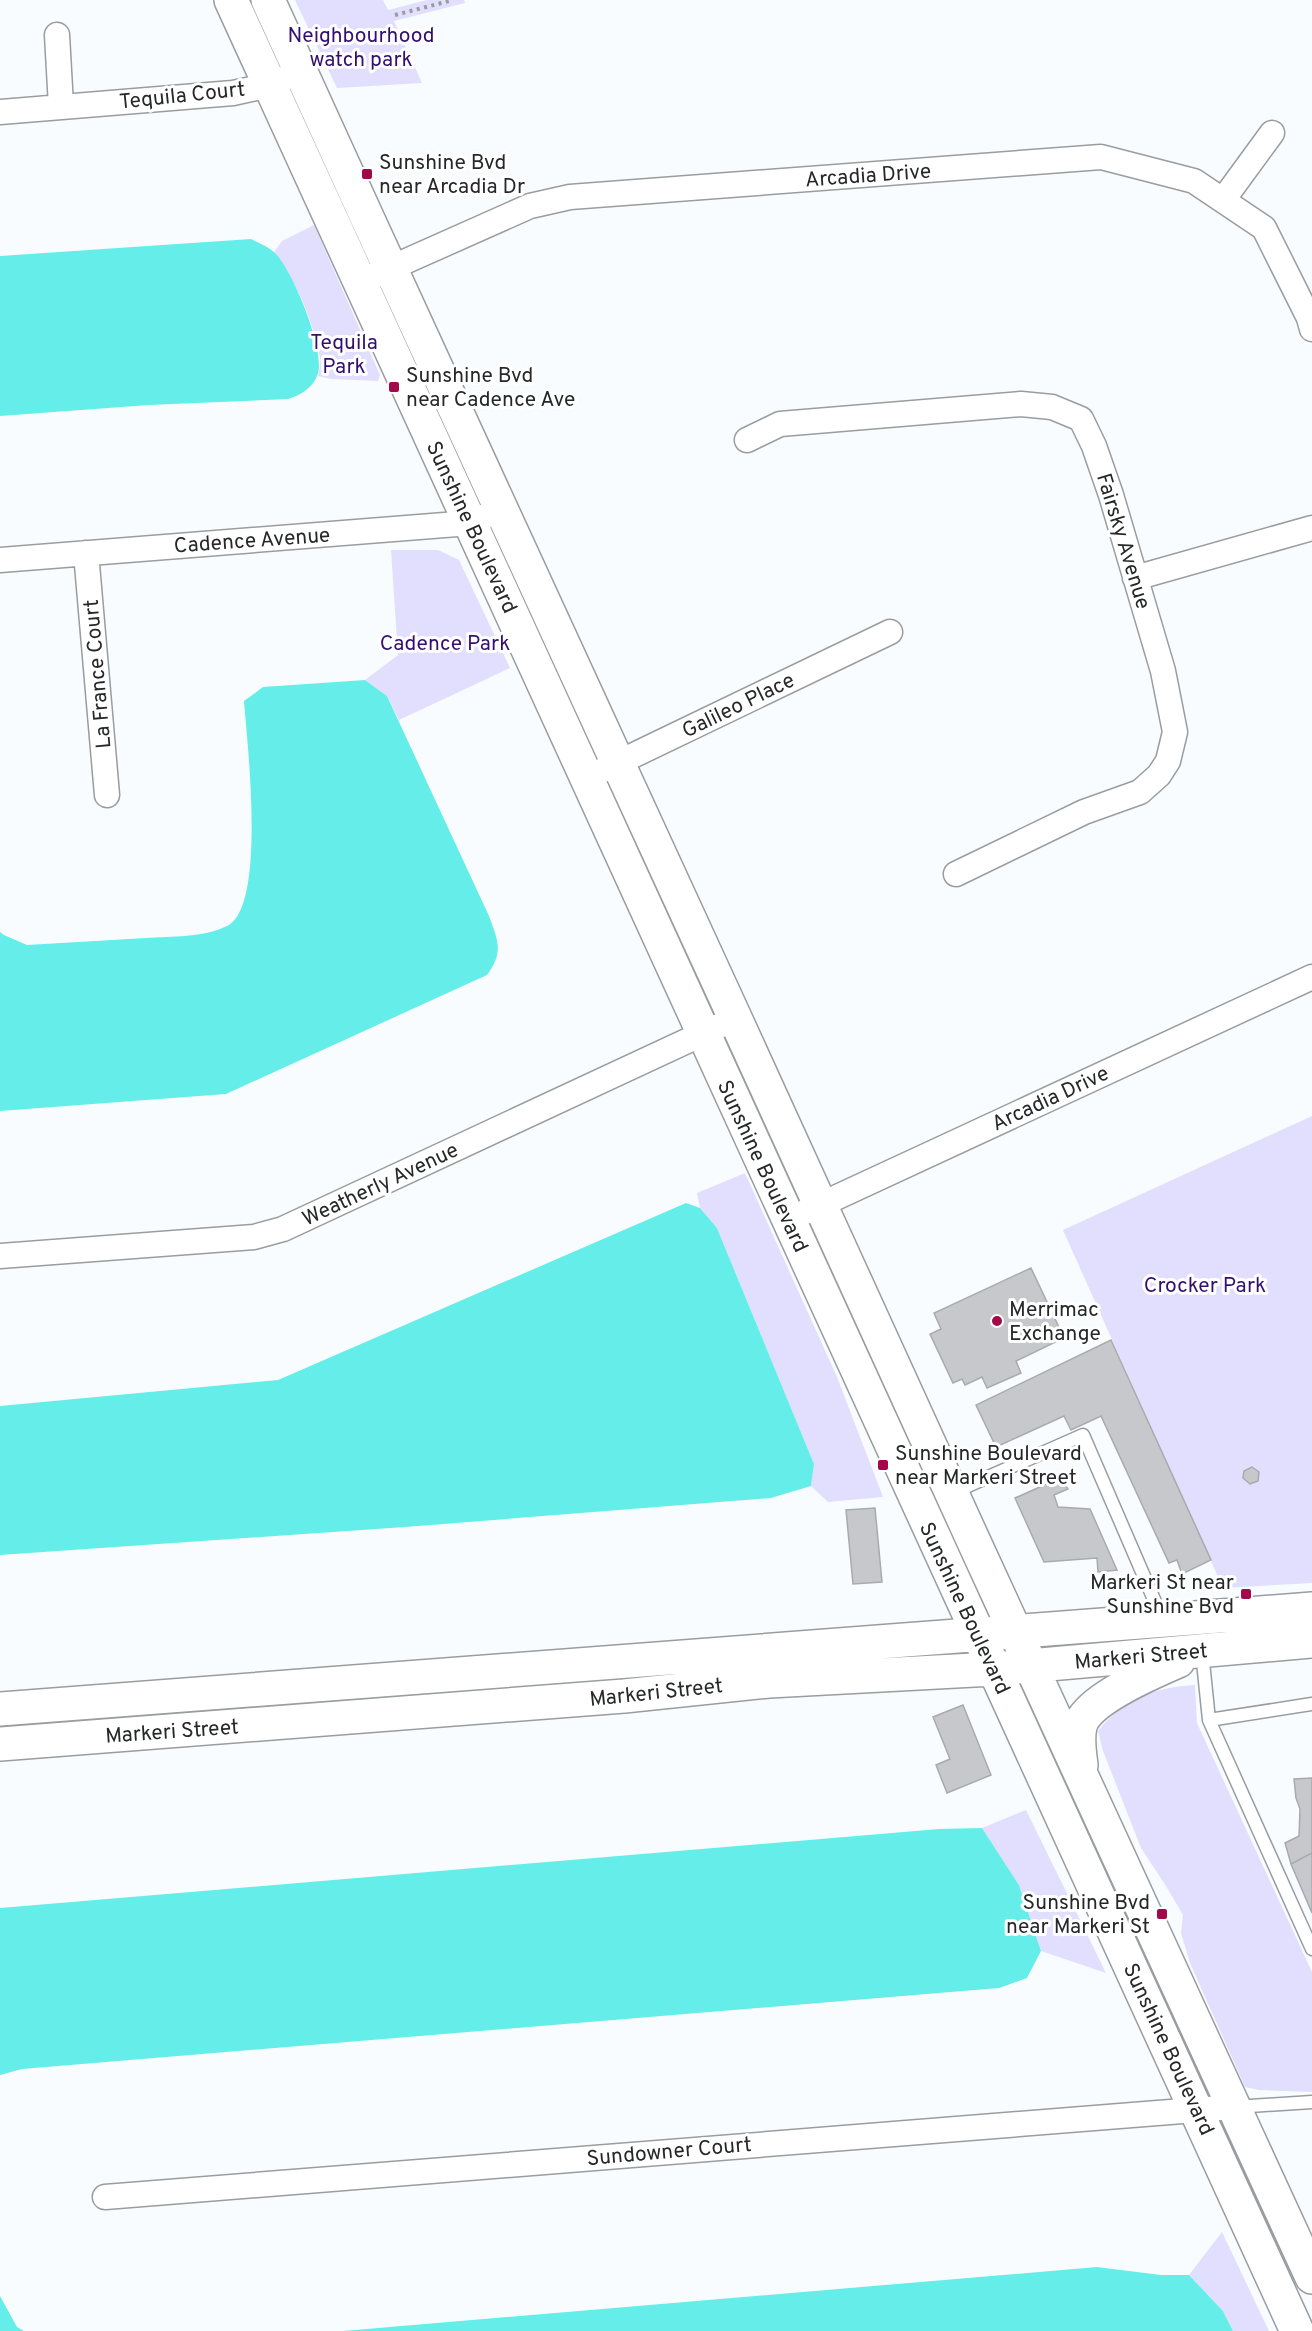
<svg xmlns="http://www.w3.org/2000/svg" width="1312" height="2331" viewBox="0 0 1312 2331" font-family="Overpass,sans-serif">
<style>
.green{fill:#e2defd}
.water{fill:#65eee9}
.building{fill:#c7c8cc;stroke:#a8aaae;stroke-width:1.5}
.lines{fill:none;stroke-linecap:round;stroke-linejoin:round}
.lane-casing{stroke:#999da0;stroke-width:15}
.street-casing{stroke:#999da0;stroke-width:27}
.secondary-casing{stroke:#999da0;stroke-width:36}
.path{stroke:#9a9c9f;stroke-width:4;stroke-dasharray:3 4.5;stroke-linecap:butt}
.lane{stroke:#fff;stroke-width:12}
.street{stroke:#fff;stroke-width:24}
.secondary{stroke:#fff;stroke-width:33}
.poi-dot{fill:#a1094b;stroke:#fff;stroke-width:2}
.labels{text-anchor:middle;stroke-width:6;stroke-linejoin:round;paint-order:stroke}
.park-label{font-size:21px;fill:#330f70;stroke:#fff}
.street-label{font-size:21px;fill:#262728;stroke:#fff}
.poi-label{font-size:21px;fill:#262728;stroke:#fff;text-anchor:start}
</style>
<rect width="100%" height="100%" fill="#f8fcff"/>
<path class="green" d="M 295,0 L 383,0 L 388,10 L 427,0 L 464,0 L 465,3 L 394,21 L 422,83 L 337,88 Z
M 314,225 L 380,375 L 378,381 L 331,379 L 318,376 C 319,370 321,364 320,358 C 315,325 295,278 274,252 L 282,241 Z
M 391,550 L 438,550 L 459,560 L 510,668 L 399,720 L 387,696 L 365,680 L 398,655 Z
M 1312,1116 L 1312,1583 L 1223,1588 L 1063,1230 Z
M 745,1173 L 837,1377 L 883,1497 L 828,1502 L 811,1486 L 814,1464 L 717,1228 L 700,1208 L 697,1193 Z
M 1195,1685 L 1197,1723 L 1312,1972 L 1312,2092 L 1259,2090 L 1245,2087 L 1190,1963 L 1181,1933 L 1183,1915 L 1166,1886 L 1141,1848 L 1103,1751 L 1098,1731 C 1124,1698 1156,1687 1195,1685 Z
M 1026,1810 L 1106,1973 L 1041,1951 L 1019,1885 L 982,1828 Z
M 1222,2232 L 1269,2331 L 1233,2331 L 1223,2311 L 1189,2275 Z"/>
<path class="water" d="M 251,239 C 259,243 269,247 275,253 C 293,271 325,349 318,373 C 315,386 300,396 288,399 L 149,405 L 0,416 L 0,256 Z
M 365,680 L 387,696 L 489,916 C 498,941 504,952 487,975 L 226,1094 L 0,1111 L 0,932 L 4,935 L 27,945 C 67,943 106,940 146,938 C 172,936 202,938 227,926 C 267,907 247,742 244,701 L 263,687 Z
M 686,1203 L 700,1208 L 717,1228 L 814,1464 L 811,1486 L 771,1498 L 405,1527 L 0,1555 L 0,1406 L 278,1380 Z
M 982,1828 L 1019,1885 L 1041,1951 L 1027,1978 L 999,1988 L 22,2069 L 0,2075 L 0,1908 L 939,1829 Z
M 1097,2267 L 1161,2275 L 1189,2275 L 1223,2311 L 1233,2331 L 343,2331 Z
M 0,2296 L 17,2327 L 24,2331 L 0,2331 Z"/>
<path class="building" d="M 1031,1268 L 1064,1338 L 1016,1361 L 1021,1373 L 987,1388 L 982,1377 L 965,1385 L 962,1379 L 953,1383 L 930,1334 L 941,1329 L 934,1313 Z
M 1111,1340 L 1211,1560 L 1182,1574 L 1177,1560 L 1169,1563 L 1101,1416 L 1071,1430 L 1064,1416 L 996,1447 L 976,1405 Z
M 1252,1467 L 1259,1472 L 1258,1481 L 1250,1484 L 1243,1478 L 1244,1471 Z
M 1060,1478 L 1068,1489 L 1054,1495 L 1058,1507 L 1090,1509 L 1117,1570 L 1098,1572 L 1097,1558 L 1044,1562 L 1015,1498 Z
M 875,1508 L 882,1582 L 853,1584 L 846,1510 Z
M 963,1705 L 991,1775 L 947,1793 L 936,1765 L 950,1759 L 933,1717 Z
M 1312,1778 L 1312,1853 L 1291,1864 L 1285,1843 L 1299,1836 L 1300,1809 L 1296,1798 L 1294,1779 Z
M 1312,1853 L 1312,1913 L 1291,1864 Z"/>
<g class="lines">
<defs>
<path id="lane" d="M 952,1493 L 1083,1435 L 1162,1618
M 1202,1652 L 1209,1720 L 1312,1949
M 1209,1720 L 1312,1704
M 1235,2107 L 1312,2102"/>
<path id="street" d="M 57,35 L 61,106
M 0,112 L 233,93 L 270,85 L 283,79
M 1223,200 L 1272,133
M 375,275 L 530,206 L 570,197 L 1101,157 L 1194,181 L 1264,228 L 1309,318 L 1312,329
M 747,440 L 780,424 L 1021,404 L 1052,407 L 1081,419 L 1094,446 L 1111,495 L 1163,671 L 1175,732 L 1168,761 L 1159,775 L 1140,792 L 1084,812 L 956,874
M 86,553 L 107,795
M 0,560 L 470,523 L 501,509
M 1135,578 L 1312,528
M 603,770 L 890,632
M 805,1212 L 1312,977
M 0,1256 L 254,1237 L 283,1229 L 719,1026
M 105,2197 L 1233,2107"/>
<path id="secondary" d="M 231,0 L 1297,2331
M 268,0 C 422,340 580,678 735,1018 C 927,1438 1117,1858 1312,2277
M 0,1709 L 1312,1609
M 0,1744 L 624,1696 L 769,1681 L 993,1669 L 1312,1641
M 1081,1765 C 1079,1751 1076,1731 1083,1719 C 1098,1695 1153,1672 1178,1661"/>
</defs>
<use href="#lane" class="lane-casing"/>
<use href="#street" class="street-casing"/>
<use href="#secondary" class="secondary-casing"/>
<path class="path" d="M 395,15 L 453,0"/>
<use href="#lane" class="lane"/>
<use href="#street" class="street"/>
<use href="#secondary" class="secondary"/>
</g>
<g class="poi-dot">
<rect x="361" y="168" width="12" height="12" rx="3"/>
<rect x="388" y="381" width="12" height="12" rx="3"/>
<circle cx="997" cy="1321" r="6"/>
<rect x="877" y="1459" width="12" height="12" rx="3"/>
<rect x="1240" y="1588" width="12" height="12" rx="3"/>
<rect x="1156" y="1908" width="12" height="12" rx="3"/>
</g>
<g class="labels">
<g class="park-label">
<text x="361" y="42">Neighbourhood<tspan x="361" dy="24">watch park</tspan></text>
<text x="344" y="349">Tequila<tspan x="344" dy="24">Park</tspan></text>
<text x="445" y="650">Cadence Park</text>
<text x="1205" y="1292">Crocker Park</text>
</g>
<g class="street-label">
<text transform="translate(182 95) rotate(-6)" y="7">Tequila Court</text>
<text transform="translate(868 175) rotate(-4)" y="7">Arcadia Drive</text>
<text transform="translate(472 527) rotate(65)" y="7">Sunshine Boulevard</text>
<text transform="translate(252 540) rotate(-4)" y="7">Cadence Avenue</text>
<text transform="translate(1124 541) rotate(73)" y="7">Fairsky Avenue</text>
<text transform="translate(97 674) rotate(-95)" y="7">La France Court</text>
<text transform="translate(738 705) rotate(-26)" y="7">Galileo Place</text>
<text transform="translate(1050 1098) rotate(-25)" y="7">Arcadia Drive</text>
<text transform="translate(763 1166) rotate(65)" y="7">Sunshine Boulevard</text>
<text transform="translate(380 1184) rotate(-25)" y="7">Weatherly Avenue</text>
<text transform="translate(965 1608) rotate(65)" y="7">Sunshine Boulevard</text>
<text transform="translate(1141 1656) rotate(-5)" y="7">Markeri Street</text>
<text transform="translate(656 1692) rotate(-6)" y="7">Markeri Street</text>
<text transform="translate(172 1731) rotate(-4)" y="7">Markeri Street</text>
<text transform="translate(1169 2049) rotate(65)" y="7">Sunshine Boulevard</text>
<text transform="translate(669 2151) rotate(-5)" y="7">Sundowner Court</text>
</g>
<g class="poi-label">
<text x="379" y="169">Sunshine Bvd<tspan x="379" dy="24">near Arcadia Dr</tspan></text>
<text x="406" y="382">Sunshine Bvd<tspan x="406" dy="24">near Cadence Ave</tspan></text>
<text x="1009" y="1316">Merrimac<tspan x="1009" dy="24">Exchange</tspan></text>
<text x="895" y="1460">Sunshine Boulevard<tspan x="895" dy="24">near Markeri Street</tspan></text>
<text x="1234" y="1589" text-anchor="end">Markeri St near<tspan x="1234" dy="24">Sunshine Bvd</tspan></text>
<text x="1150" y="1909" text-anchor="end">Sunshine Bvd<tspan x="1150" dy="24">near Markeri St</tspan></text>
</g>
</g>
</svg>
